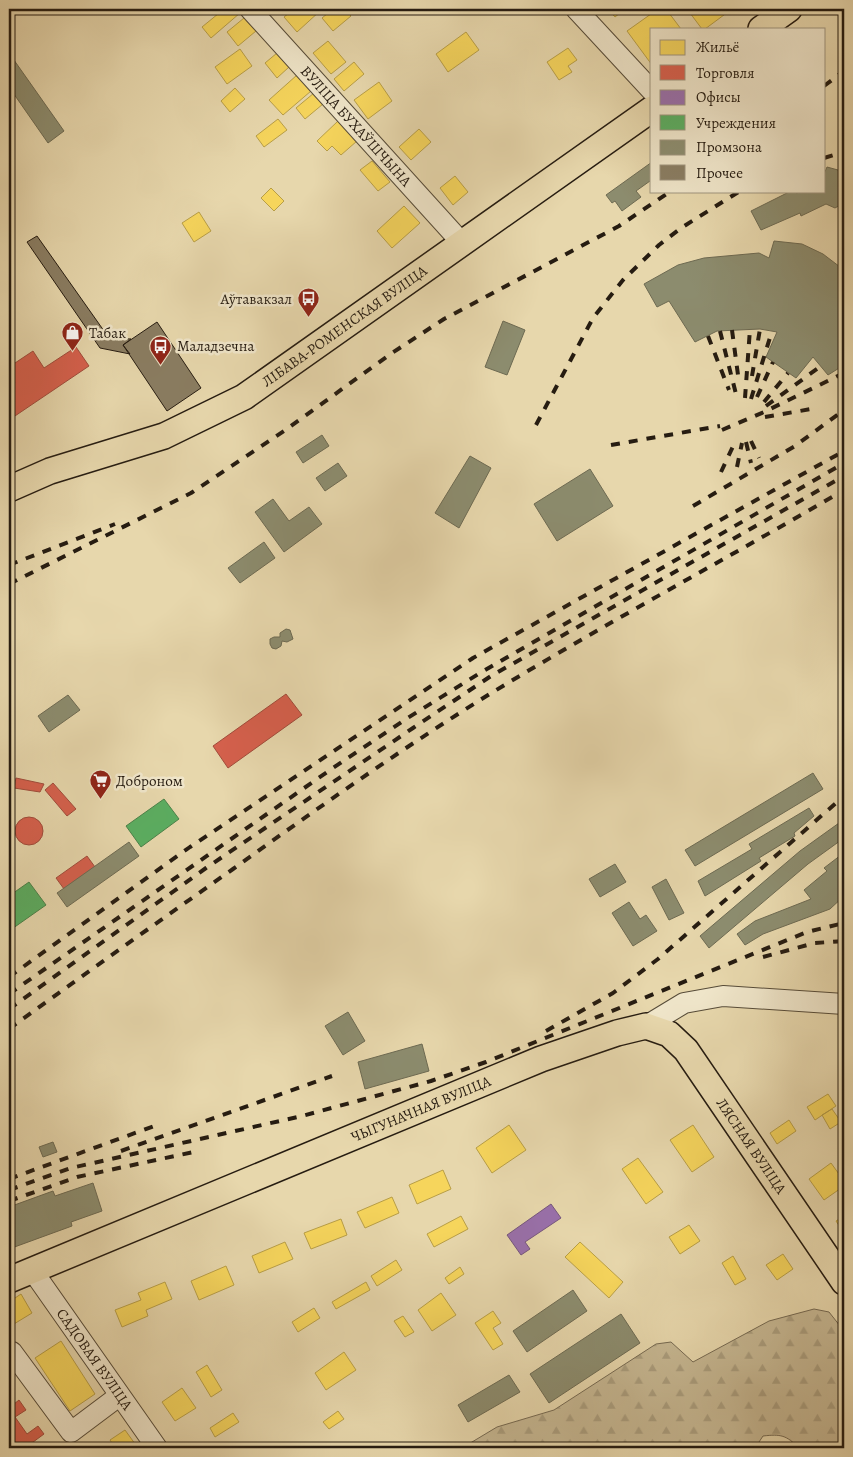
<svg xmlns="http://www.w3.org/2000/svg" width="853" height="1457" viewBox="0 0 853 1457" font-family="Alegreya,serif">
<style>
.forest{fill:url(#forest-firs);stroke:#766a52}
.homes{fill:#f6d55c;stroke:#b89e46}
.shops{fill:#d6604d;stroke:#a14c3b}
.offices{fill:#9970ab;stroke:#76577d}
.public{fill:#5aae61;stroke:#4a8249}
.industry{fill:#8c8c6e;stroke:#6d6a52}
.building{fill:#8a7d62;stroke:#261c11}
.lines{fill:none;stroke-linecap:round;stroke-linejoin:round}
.minor-casing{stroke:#564b38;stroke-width:22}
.major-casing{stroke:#261c11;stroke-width:28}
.minor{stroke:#efe5c9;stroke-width:20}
.major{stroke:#e7d7ac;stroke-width:25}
.rail{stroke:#261c11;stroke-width:4;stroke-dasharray:9 9;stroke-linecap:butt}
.labels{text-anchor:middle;stroke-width:5;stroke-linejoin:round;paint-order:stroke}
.street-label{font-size:15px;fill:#261c11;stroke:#efe5c9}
.poi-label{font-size:15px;fill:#261c11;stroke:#efe5c9;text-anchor:start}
</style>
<defs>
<pattern id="forest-firs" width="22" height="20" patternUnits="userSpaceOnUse" patternTransform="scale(1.25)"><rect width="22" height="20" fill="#c6b792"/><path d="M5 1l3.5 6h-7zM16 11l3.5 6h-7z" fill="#aa9d7d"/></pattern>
</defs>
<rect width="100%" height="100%" fill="#e7d7ac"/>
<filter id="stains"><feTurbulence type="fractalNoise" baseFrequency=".004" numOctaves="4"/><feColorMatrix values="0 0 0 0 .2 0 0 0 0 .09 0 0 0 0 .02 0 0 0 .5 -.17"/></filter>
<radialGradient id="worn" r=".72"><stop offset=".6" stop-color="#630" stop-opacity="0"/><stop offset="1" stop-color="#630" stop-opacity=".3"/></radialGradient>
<path class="forest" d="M 814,1309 L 829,1312 L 844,1331 L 844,1448 L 799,1448 C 786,1435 781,1434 763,1436 L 755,1448 L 462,1448 L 497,1427 L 554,1410 L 656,1344 L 671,1342 L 693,1362 L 769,1321 Z"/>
<path class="homes" d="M 224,9 L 236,9 L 240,13 L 211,38 L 202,27 Z
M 294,9 L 318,9 L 320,11 L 297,32 L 284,17 Z
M 333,9 L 345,9 L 351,16 L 333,31 L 322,18 Z
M 608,9 L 625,9 L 615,17 Z
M 658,9 L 666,9 L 681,29 L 652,29 L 652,65 L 627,31 Z
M 687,9 L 732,9 L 705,29 L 702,29 Z
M 244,18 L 256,31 L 238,46 L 227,32 Z
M 466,32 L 479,50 L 448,72 L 436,54 Z
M 328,41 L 346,62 L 331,74 L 313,53 Z
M 568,48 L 577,60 L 568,66 L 572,72 L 559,80 L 547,62 Z
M 240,49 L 252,66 L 227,84 L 215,67 Z
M 277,53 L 289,67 L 277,78 L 265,63 Z
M 354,62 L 364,74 L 344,91 L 334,79 Z
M 297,75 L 311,91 L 283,115 L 269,100 Z
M 379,82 L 392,101 L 368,119 L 354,100 Z
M 235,88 L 245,99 L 230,112 L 221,101 Z
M 314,93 L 323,104 L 305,119 L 296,108 Z
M 278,119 L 287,130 L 264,147 L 256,136 Z
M 338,121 L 357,141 L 341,155 L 332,146 L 327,151 L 317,141 Z
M 419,129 L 431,142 L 411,160 L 399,147 Z
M 372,161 L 390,182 L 378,191 L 360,170 Z
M 455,176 L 468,192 L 453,205 L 440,188 Z
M 271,188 L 284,201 L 274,211 L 261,198 Z
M 404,206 L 420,223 L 392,248 L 377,231 Z
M 199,212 L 211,231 L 194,242 L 182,223 Z
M 828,1094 L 836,1106 L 815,1120 L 807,1107 Z
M 832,1109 L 841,1122 L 830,1129 L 822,1115 Z
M 789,1120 L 796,1131 L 777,1144 L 770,1133 Z
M 509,1125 L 526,1150 L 492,1173 L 476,1148 Z
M 693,1125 L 714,1157 L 692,1172 L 670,1140 Z
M 638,1158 L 663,1192 L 646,1204 L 622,1169 Z
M 831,1163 L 844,1181 L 844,1186 L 824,1200 L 809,1179 Z
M 443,1170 L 451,1189 L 417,1204 L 409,1185 Z
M 392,1197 L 399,1213 L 365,1228 L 357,1212 Z
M 461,1216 L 468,1229 L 434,1247 L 427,1234 Z
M 844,1216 L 844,1233 L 836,1221 Z
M 341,1219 L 347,1235 L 311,1249 L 304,1233 Z
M 689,1225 L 700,1241 L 680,1254 L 669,1237 Z
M 285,1242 L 293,1259 L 259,1273 L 252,1256 Z
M 580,1242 L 623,1282 L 609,1298 L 565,1257 Z
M 783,1254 L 793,1269 L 777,1280 L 766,1265 Z
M 733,1256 L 746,1279 L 735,1285 L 722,1263 Z
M 396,1260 L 402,1270 L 377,1286 L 371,1276 Z
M 226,1266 L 234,1285 L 199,1300 L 191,1281 Z
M 460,1267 L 464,1274 L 449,1284 L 445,1278 Z
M 165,1282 L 172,1299 L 146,1310 L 148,1316 L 122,1327 L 115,1310 L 141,1300 L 138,1293 Z
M 366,1282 L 370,1290 L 336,1309 L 332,1302 Z
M 441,1293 L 456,1315 L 432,1331 L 418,1310 Z
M 21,1294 L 32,1313 L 9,1327 L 9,1302 Z
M 314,1308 L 320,1318 L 298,1332 L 292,1322 Z
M 493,1311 L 501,1323 L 493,1328 L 503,1344 L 493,1350 L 475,1323 Z
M 403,1316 L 414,1332 L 405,1337 L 394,1321 Z
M 61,1341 L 95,1394 L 70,1411 L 35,1358 Z
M 344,1352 L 356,1370 L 326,1390 L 315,1373 Z
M 207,1365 L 222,1390 L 211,1397 L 196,1372 Z
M 182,1388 L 196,1408 L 175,1421 L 162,1402 Z
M 338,1411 L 344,1419 L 329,1429 L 323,1422 Z
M 233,1413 L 239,1422 L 215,1437 L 210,1428 Z
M 125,1430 L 138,1448 L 115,1448 L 110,1440 Z"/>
<path class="shops" d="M 76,347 L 89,366 L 9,420 L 9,387 L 15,383 L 9,374 L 9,367 L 33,351 L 44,368 Z
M 286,694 L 302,715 L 228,768 L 213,746 Z
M 16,778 L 44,784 L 40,792 L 14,788 Z
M 53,783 L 76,809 L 67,816 L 45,790 Z
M15 831a14 14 0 1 1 28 0a14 14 0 1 1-28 0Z
M 87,856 L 95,867 L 64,889 L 56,878 Z
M 19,1400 L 26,1410 L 15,1417 L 27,1434 L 38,1426 L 44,1434 L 25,1448 L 9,1448 L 9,1408 Z"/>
<path class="offices" d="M 551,1204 L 561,1218 L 525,1242 L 530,1249 L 521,1255 L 507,1235 Z"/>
<path class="public" d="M 164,799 L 179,819 L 141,847 L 126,826 Z
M 29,882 L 46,905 L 9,931 L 9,896 Z"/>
<path class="industry" d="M 9,53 L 64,131 L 48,143 L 9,87 Z
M 652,162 L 652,183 L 650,181 L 636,191 L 641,197 L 622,211 L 615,201 L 612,203 L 606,195 Z
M 827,167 L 838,170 L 842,180 L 844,179 L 844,203 L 835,208 L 826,204 L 801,216 L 800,213 L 761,230 L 751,211 L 791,191 L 797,193 L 800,191 L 824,191 L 824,174 Z
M 774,241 L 802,244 L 823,254 L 844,270 L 844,365 L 828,375 L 813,357 L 796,378 L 766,357 L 777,332 L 760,329 L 717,331 L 695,342 L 669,301 L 657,307 L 644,284 L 678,265 L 704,258 L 759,253 L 769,258 Z
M 503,321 L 525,330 L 507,375 L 485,367 Z
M 322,435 L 329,446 L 303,463 L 296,452 Z
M 470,456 L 491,468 L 459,528 L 435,513 Z
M 338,463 L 347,476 L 325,491 L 316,478 Z
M 590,469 L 613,506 L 557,541 L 534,504 Z
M 273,499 L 289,521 L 309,507 L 322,524 L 284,552 L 255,512 Z
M 264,542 L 275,558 L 240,583 L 228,568 Z
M 286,629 L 290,630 L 293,639 L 287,642 L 282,641 L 281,646 L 276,649 L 272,648 L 270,644 L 270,639 L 274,637 L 280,637 L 280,633 Z
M 68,695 L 80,710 L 49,732 L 38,716 Z
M 813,773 L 823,789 L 695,866 L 685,850 Z
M 809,808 L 814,816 L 794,833 L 795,836 L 759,858 L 761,861 L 705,896 L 698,881 L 752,849 L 749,844 Z
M 839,823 L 844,831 L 844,838 L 808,864 L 709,948 L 700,936 L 800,851 Z
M 129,842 L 139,856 L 67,907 L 57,893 Z
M 841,855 L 844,858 L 844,896 L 830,909 L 763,934 L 745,945 L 737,934 L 755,921 L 811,899 L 804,890 L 827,871 L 824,868 Z
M 615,864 L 626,882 L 600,897 L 589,879 Z
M 666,879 L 684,913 L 669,920 L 652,887 Z
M 629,902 L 640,919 L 646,915 L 657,931 L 633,946 L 612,913 Z
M 348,1012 L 365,1041 L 343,1055 L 325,1026 Z
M 422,1044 L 429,1071 L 365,1089 L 358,1062 Z
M 53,1142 L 57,1152 L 43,1157 L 39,1147 Z
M 93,1183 L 102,1211 L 71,1222 L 72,1226 L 9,1249 L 9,1207 L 53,1191 L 55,1196 Z
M 573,1290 L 587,1311 L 527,1352 L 513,1331 Z
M 621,1314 L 640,1343 L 549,1403 L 530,1374 Z
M 509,1375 L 520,1392 L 468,1422 L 458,1405 Z"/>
<path class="building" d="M 37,236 L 109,338 L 131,339 L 123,345 L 130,354 L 100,348 L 27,242 Z
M 157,322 L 201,388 L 167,411 L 123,345 Z"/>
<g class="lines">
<defs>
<g id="minor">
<path id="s1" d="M 250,9 L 462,243"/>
<path d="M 576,9 L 652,91"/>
<path d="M 646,1026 L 684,1003 L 723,996 L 844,1004"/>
<path id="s2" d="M 32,1270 L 157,1448"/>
<path d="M 9,1355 L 12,1352 L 71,1432 L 119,1396"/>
</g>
<g id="major">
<path d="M 761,29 L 789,9"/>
<path id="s3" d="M 9,489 L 50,471 L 164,436 L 244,397 L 652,109"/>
<path id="s4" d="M 9,1280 L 541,1059 L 617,1033 L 646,1026 L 669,1034 L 686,1050 L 844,1282"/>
</g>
</defs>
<use href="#minor" class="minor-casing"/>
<use href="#major" class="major-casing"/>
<use href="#minor" class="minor"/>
<use href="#major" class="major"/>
<path class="rail" d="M 824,86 L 844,71
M 824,158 L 844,152
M 732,330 L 738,375
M 720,331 L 737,398
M 708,336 L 729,390
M 752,376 L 760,329
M 757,397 L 773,362
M 745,398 L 750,329
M 751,399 L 772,331
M 764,402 L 788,373
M 766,406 L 821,366
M 765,417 L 817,408
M 536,425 L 593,318 L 623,280 L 659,245 L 681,228 L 740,191
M 722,430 L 764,412 L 844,373
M 751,441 L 759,458
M 746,442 L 751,463
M 611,445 L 720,426
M 737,467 L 742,443
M 721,472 L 735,442
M 693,506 L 795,446 L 844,410
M 9,565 L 115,524
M 9,584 L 191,493 L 284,431 L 392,353 L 444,319 L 619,226 L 671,191
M 763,957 L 815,943 L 844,941
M 9,977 L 190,847 L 473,658 L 844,451
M 9,994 L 330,770 L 406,719 L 480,673 L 844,463
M 9,1009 L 206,868 L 413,728 L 491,676 L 844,476
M 9,1029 C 83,975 158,922 233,869 C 318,808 404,747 493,692 C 608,622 728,558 844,490
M 546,1031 L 613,993 L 658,959 L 844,796
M 121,1151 L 332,1076
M 9,1179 L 157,1125
M 9,1190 L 71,1168 L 302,1116 L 431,1081 L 486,1062 L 807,932 L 844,923
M 9,1201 L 77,1177 L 198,1151"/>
</g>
<defs>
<symbol id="bus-pin" viewBox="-11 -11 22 30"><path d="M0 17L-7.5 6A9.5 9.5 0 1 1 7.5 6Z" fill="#8f2418" stroke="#efe5c9"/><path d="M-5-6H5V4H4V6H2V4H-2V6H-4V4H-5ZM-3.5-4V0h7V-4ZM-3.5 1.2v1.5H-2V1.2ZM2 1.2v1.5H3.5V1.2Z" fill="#fff"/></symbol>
<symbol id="shop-pin" viewBox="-11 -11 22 30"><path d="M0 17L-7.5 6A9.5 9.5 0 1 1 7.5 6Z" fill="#8f2418" stroke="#efe5c9"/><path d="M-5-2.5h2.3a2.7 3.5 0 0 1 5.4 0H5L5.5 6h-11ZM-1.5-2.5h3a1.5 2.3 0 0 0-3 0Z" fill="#fff"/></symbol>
<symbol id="supermarket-pin" viewBox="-11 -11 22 30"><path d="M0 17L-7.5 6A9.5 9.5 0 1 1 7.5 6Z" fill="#8f2418" stroke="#efe5c9"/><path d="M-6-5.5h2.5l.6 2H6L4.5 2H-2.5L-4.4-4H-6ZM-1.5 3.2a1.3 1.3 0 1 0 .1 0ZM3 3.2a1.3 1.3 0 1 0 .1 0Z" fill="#fff"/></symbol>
</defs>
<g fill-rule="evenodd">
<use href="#bus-pin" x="296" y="286" width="25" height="34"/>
<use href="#shop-pin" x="60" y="320" width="25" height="34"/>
<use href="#bus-pin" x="148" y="334" width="25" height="34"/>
<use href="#supermarket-pin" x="88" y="768" width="25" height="34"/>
</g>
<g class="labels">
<g class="street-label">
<text dy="5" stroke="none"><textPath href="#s1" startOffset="158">ВУЛІЦА БУХАЎШЧЫНА</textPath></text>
<text dy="5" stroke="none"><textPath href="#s3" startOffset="376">ЛІБАВА-РОМЕНСКАЯ ВУЛІЦА</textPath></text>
<text dy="5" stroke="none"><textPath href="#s4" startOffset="446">ЧЫГУНАЧНАЯ ВУЛІЦА</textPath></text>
<text dy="5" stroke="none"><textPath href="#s4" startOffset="850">ЛЯСНАЯ ВУЛІЦА</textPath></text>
<text dy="5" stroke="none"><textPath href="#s2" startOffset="109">САДОВАЯ ВУЛІЦА</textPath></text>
</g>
<g class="poi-label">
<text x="292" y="304" text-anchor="end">Аўтавакзал</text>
<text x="89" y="338">Табак</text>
<text x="177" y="351">Маладзечна</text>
<text x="116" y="786">Доброном</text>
</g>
</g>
<rect width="853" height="1457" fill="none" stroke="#e7d7ac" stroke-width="30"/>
<rect x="10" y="10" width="833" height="1437" fill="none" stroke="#261c11" stroke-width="2.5"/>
<rect x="15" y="15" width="823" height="1427" fill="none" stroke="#261c11"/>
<rect x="650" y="28" width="175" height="165" fill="#efe5c9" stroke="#9f957f"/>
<rect x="660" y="40" width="25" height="15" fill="#f6d55c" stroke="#9f957f"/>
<text x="696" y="52" font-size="15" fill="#261c11">Жильё</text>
<rect x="660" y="65" width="25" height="15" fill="#d6604d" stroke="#9f957f"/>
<text x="696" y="78" font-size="15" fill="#261c11">Торговля</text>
<rect x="660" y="90" width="25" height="15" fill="#9970ab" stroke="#9f957f"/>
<text x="696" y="102" font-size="15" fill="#261c11">Офисы</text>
<rect x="660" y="115" width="25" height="15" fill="#5aae61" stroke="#9f957f"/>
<text x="696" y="128" font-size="15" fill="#261c11">Учреждения</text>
<rect x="660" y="140" width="25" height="15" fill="#8c8c6e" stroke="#9f957f"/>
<text x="696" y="152" font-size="15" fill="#261c11">Промзона</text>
<rect x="660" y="165" width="25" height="15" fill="#8a7d62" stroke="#9f957f"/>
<text x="696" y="178" font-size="15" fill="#261c11">Прочее</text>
<rect width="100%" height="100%" filter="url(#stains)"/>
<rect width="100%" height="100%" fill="url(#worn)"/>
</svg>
